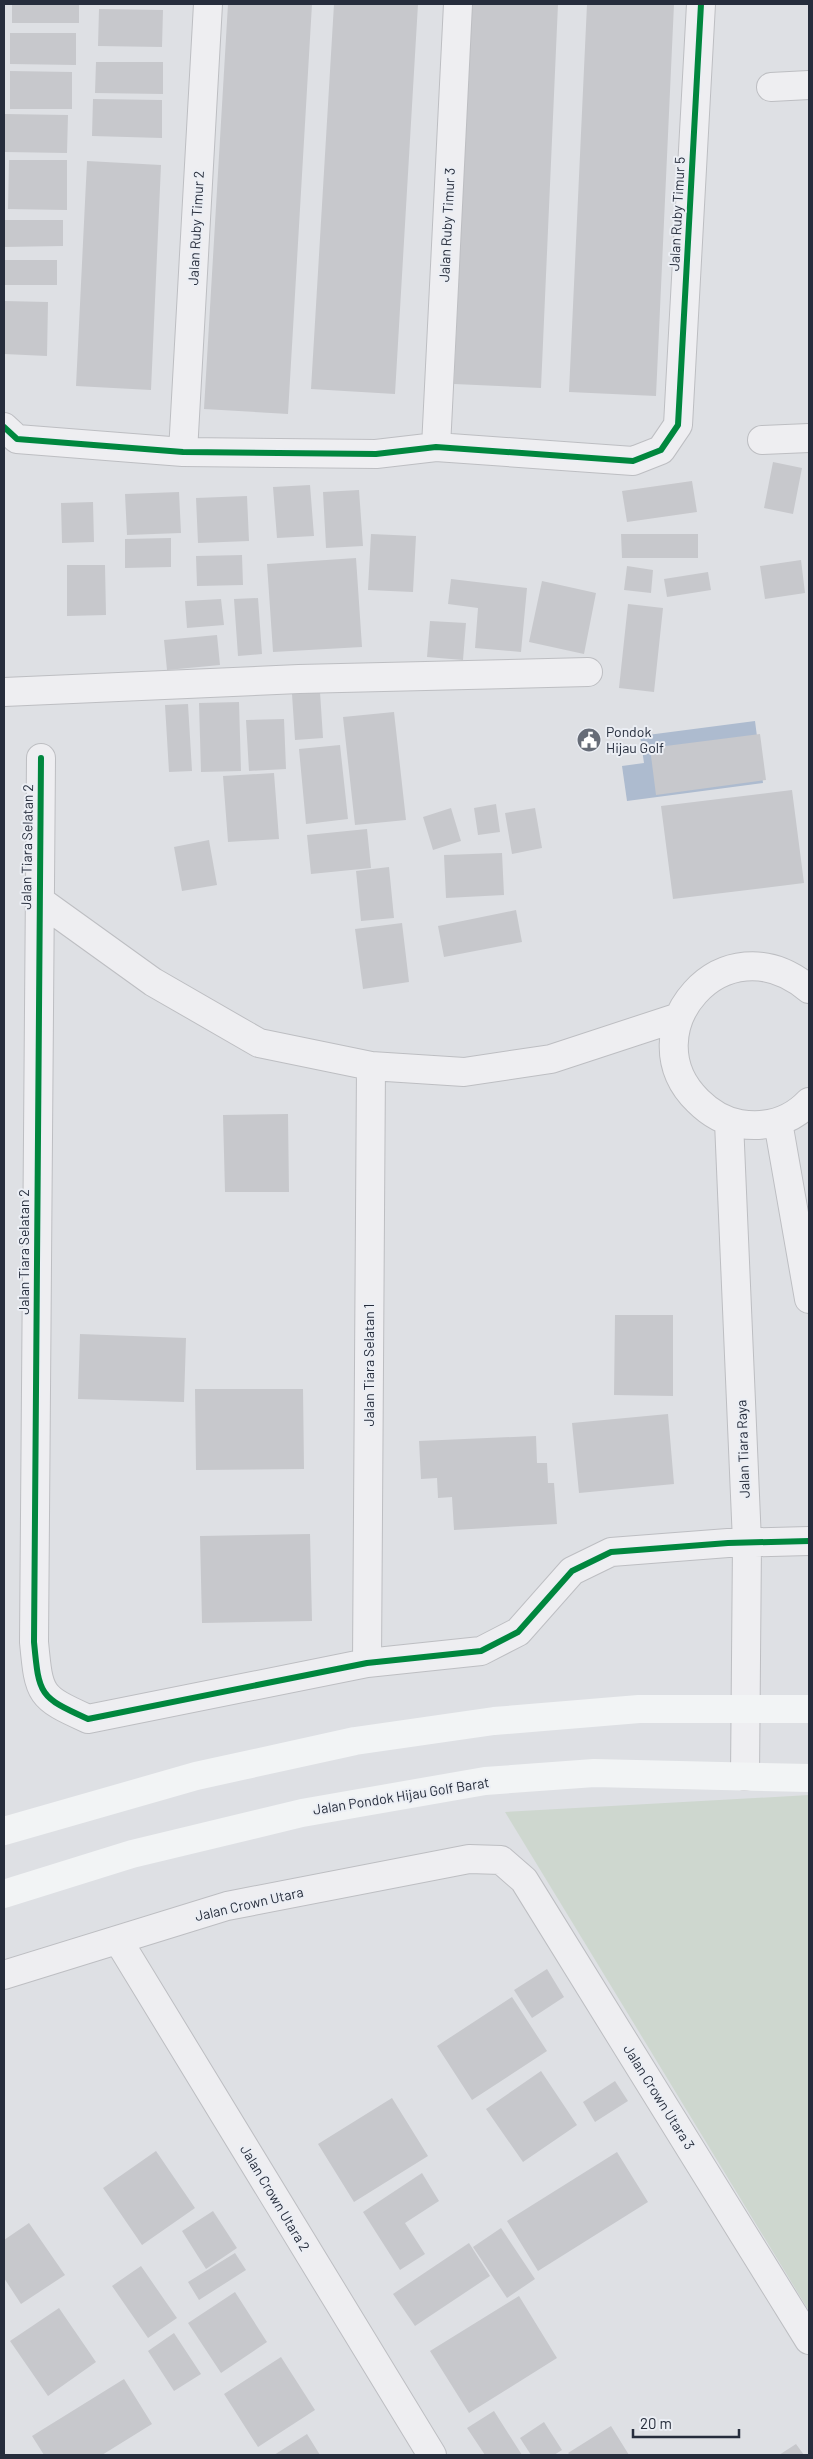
<svg xmlns="http://www.w3.org/2000/svg" width="813" height="2459" viewBox="0 0 813 2459" font-family="Barlow,sans-serif">
<style>
.green{fill:#ced7cf}
.water{fill:#adbbcf}
.building{fill:#c7c8cc}
.lines{fill:none;stroke-linecap:round;stroke-linejoin:round}
.street-casing{stroke:#bdbec2;stroke-width:30}
.street{stroke:#eeeef1;stroke-width:28}
.secondary{stroke:#f2f4f5;stroke-width:28}
.cycleway-casing{stroke:#ebeef4;stroke-width:9}
.cycleway{stroke:#00873e;stroke-width:6}
.labels{text-anchor:middle;stroke-width:4;stroke-linejoin:round;paint-order:stroke}
.street-label{font-size:14px;fill:#262d3c;stroke:#ebeef4}
.poi-label{font-size:14px;fill:#262d3c;stroke:#ebeef4;text-anchor:start}
</style>
<rect width="100%" height="100%" fill="#dee0e4"/>
<path class="green" d="M 809,1795 L 809,2311 L 505,1812 Z"/>
<path class="water" d="M 755,721 L 763,783 L 627,801 L 622,766 L 644,763 L 640,736 Z"/>
<path class="building" d="M 12,4 L 79,4 L 79,23 L 12,23 Z
M 228,4 L 312,4 L 288,414 L 204,409 Z
M 334,4 L 418,4 L 395,394 L 311,389 Z
M 471,4 L 558,4 L 541,388 L 454,384 Z
M 587,4 L 674,4 L 656,396 L 569,392 Z
M 99,9 L 163,10 L 162,47 L 98,46 Z
M 10,33 L 76,33 L 76,65 L 10,64 Z
M 96,62 L 163,62 L 163,94 L 95,93 Z
M 10,71 L 72,72 L 72,109 L 10,109 Z
M 93,99 L 162,100 L 162,138 L 92,136 Z
M 5,114 L 68,115 L 67,153 L 5,152 Z
M 9,160 L 67,160 L 67,210 L 8,209 Z
M 87,161 L 161,165 L 151,390 L 76,386 Z
M 4,220 L 63,220 L 63,246 L 4,247 Z
M 4,260 L 57,260 L 57,285 L 4,285 Z
M 4,301 L 48,302 L 47,356 L 4,354 Z
M 773,462 L 802,468 L 793,514 L 764,508 Z
M 692,481 L 697,512 L 627,522 L 622,491 Z
M 310,485 L 314,536 L 277,538 L 273,487 Z
M 359,490 L 363,546 L 326,548 L 323,492 Z
M 179,492 L 181,533 L 127,535 L 125,494 Z
M 247,496 L 249,541 L 198,543 L 196,498 Z
M 93,502 L 94,542 L 62,543 L 61,503 Z
M 371,534 L 416,536 L 413,592 L 368,590 Z
M 621,534 L 698,534 L 698,558 L 622,558 Z
M 171,538 L 171,567 L 125,568 L 125,539 Z
M 242,555 L 243,585 L 197,586 L 196,556 Z
M 356,558 L 362,647 L 273,652 L 267,564 Z
M 801,560 L 805,593 L 765,599 L 760,566 Z
M 67,565 L 105,565 L 106,615 L 67,616 Z
M 627,566 L 653,570 L 651,593 L 624,590 Z
M 708,572 L 711,590 L 667,597 L 664,579 Z
M 451,579 L 527,588 L 521,652 L 475,648 L 478,608 L 448,604 Z
M 542,581 L 596,593 L 584,654 L 529,642 Z
M 258,598 L 262,654 L 238,656 L 234,599 Z
M 221,599 L 224,625 L 187,628 L 185,601 Z
M 628,604 L 663,608 L 654,692 L 619,688 Z
M 430,621 L 466,623 L 463,660 L 427,657 Z
M 217,635 L 220,665 L 167,670 L 164,640 Z
M 320,692 L 323,738 L 295,740 L 292,694 Z
M 239,702 L 241,771 L 201,772 L 199,703 Z
M 188,704 L 192,771 L 169,772 L 165,705 Z
M 394,712 L 406,820 L 355,825 L 343,717 Z
M 284,719 L 286,769 L 249,771 L 246,720 Z
M 760,734 L 766,780 L 656,795 L 650,748 Z
M 340,745 L 348,819 L 306,824 L 299,749 Z
M 274,773 L 279,839 L 228,842 L 223,776 Z
M 792,790 L 804,883 L 673,899 L 661,806 Z
M 496,804 L 500,832 L 478,835 L 474,808 Z
M 451,808 L 461,841 L 433,850 L 423,817 Z
M 535,808 L 542,848 L 512,854 L 505,813 Z
M 367,829 L 371,868 L 311,874 L 307,835 Z
M 209,840 L 217,885 L 182,891 L 174,847 Z
M 502,853 L 504,895 L 446,898 L 444,855 Z
M 389,867 L 394,918 L 361,921 L 356,871 Z
M 516,910 L 522,942 L 444,957 L 438,926 Z
M 402,923 L 409,982 L 363,989 L 355,929 Z
M 288,1114 L 289,1192 L 225,1192 L 223,1115 Z
M 615,1315 L 673,1315 L 673,1396 L 614,1395 Z
M 80,1334 L 186,1338 L 184,1402 L 78,1399 Z
M 195,1389 L 303,1389 L 304,1469 L 196,1470 Z
M 668,1414 L 674,1484 L 579,1493 L 572,1423 Z
M 536,1436 L 537,1463 L 547,1463 L 548,1483 L 554,1483 L 557,1524 L 454,1530 L 452,1497 L 438,1498 L 437,1478 L 421,1479 L 419,1441 Z
M 310,1534 L 312,1621 L 202,1623 L 200,1536 Z
M 547,1969 L 564,1997 L 532,2018 L 514,1990 Z
M 512,1997 L 547,2051 L 472,2100 L 437,2046 Z
M 541,2071 L 577,2125 L 523,2162 L 486,2109 Z
M 615,2081 L 628,2101 L 595,2122 L 583,2102 Z
M 392,2098 L 428,2156 L 354,2202 L 318,2144 Z
M 156,2151 L 195,2208 L 142,2245 L 103,2188 Z
M 617,2152 L 648,2202 L 538,2271 L 507,2221 Z
M 422,2173 L 439,2201 L 405,2223 L 425,2254 L 400,2270 L 363,2212 Z
M 213,2211 L 237,2248 L 206,2269 L 182,2231 Z
M 29,2223 L 65,2275 L 21,2304 L 4,2278 L 4,2240 Z
M 501,2228 L 535,2279 L 507,2298 L 473,2247 Z
M 469,2243 L 490,2276 L 415,2326 L 393,2294 Z
M 235,2253 L 246,2270 L 199,2300 L 188,2282 Z
M 141,2266 L 177,2318 L 148,2338 L 112,2286 Z
M 235,2292 L 267,2342 L 221,2373 L 188,2323 Z
M 519,2296 L 557,2358 L 469,2413 L 430,2351 Z
M 59,2308 L 96,2362 L 48,2396 L 10,2341 Z
M 174,2333 L 201,2374 L 174,2391 L 148,2351 Z
M 281,2357 L 315,2410 L 258,2447 L 224,2394 Z
M 124,2379 L 152,2424 L 102,2455 L 44,2455 L 32,2436 Z
M 494,2411 L 522,2455 L 485,2455 L 467,2428 Z
M 544,2422 L 562,2450 L 554,2455 L 531,2455 L 520,2438 Z
M 611,2426 L 629,2455 L 570,2455 L 568,2453 Z
M 307,2434 L 320,2455 L 274,2455 Z
M 796,2444 L 804,2455 L 779,2455 Z"/>
<g class="lines">
<defs>
<path id="street" d="M 771,87 L 809,85
M 4,427 L 17,439 L 183,452 L 376,454 L 436,447 L 633,461 L 661,450 L 678,425 L 701,4
M 762,440 L 809,438
M 436,447 L 458,4
M 183,452 L 208,4
M 4,692 L 299,679 L 588,672
M 41,758 L 34,1642 C 39,1695 39,1697 88,1719 L 367,1663 L 481,1651 L 518,1632 L 572,1571 L 611,1552 L 728,1543 L 809,1541
M 39,900 L 153,982 L 259,1043 L 371,1066 L 464,1072 L 551,1059 L 679,1017
M 809,989 C 723,917 628,1033 698,1101 C 710,1113 723,1121 740,1124 C 766,1128 791,1121 809,1102
M 729,1122 L 747,1542 L 745,1776
M 778,1122 L 809,1299
M 367,1663 L 371,1066
M 118,1940 L 432,2455
M 4,1975 L 227,1906 L 469,1859 L 501,1860 L 524,1880 L 809,2340"/>
</defs>
<use href="#street" class="street-casing"/>
<use href="#street" class="street"/>
<path class="secondary" d="M 4,1831 L 196,1776 L 355,1741 L 494,1721 L 639,1709 L 809,1709
M 4,1894 L 132,1854 L 302,1813 L 485,1781 L 594,1773 L 809,1778"/>
<defs>
<path id="cycleway" d="M 4,427 L 17,439 L 183,452 L 376,454 L 436,447 L 633,461 L 661,450 L 678,425 L 701,4
M 41,758 L 34,1642 C 39,1695 39,1697 88,1719 L 367,1663 L 481,1651 L 518,1632 L 572,1571 L 611,1552 L 728,1543 L 809,1541"/>
</defs>
<use href="#cycleway" class="cycleway-casing"/>
<use href="#cycleway" class="cycleway"/>
</g>
<defs>
<symbol id="civic-disc" viewBox="-11 -11 22 22"><circle r="9.5" fill="#666c77" stroke="#ebeef4"/><path d="M-.6-6.5H3V-4.5H.6V-3L4-1V1h2V6H-6V1h2V-1L-.6-3ZM-1.2 2.5V6h2.4V2.5Z" fill="#fff"/></symbol>
</defs>
<g fill-rule="evenodd">
<use href="#civic-disc" x="575" y="726" width="28" height="28"/>
</g>
<g class="labels">
<g class="street-label">
<text transform="translate(677 214) rotate(-87)" y="5">Jalan Ruby Timur 5</text>
<text transform="translate(447 225) rotate(-87)" y="5">Jalan Ruby Timur 3</text>
<text transform="translate(196 228) rotate(-87)" y="5">Jalan Ruby Timur 2</text>
<text transform="translate(27 847) rotate(-89)" y="5">Jalan Tiara Selatan 2</text>
<text transform="translate(24 1252) rotate(-90)" y="5">Jalan Tiara Selatan 2</text>
<text transform="translate(369 1365) rotate(-90)" y="5">Jalan Tiara Selatan 1</text>
<text transform="translate(743 1449) rotate(-92)" y="5">Jalan Tiara Raya</text>
<text transform="translate(401 1796) rotate(-9)" y="5">Jalan Pondok Hijau Golf Barat</text>
<text transform="translate(249 1904) rotate(-13)" y="5">Jalan Crown Utara</text>
<text transform="translate(659 2097) rotate(58)" y="5">Jalan Crown Utara 3</text>
<text transform="translate(275 2198) rotate(59)" y="5">Jalan Crown Utara 2</text>
</g>
<g class="poi-label">
<text x="606" y="737">Pondok<tspan x="606" dy="16">Hijau Golf</tspan></text>
</g>
</g>
<rect width="813" height="2459" fill="none" stroke="#262d3c" stroke-width="10"/>
<path d="M633 2429v8h106v-8" fill="none" stroke="#262d3c" stroke-width="2.5"/>
<text x="640" y="2429" font-size="15" fill="#262d3c" stroke="#ebeef4" stroke-width="4" paint-order="stroke">20 m</text>
</svg>
